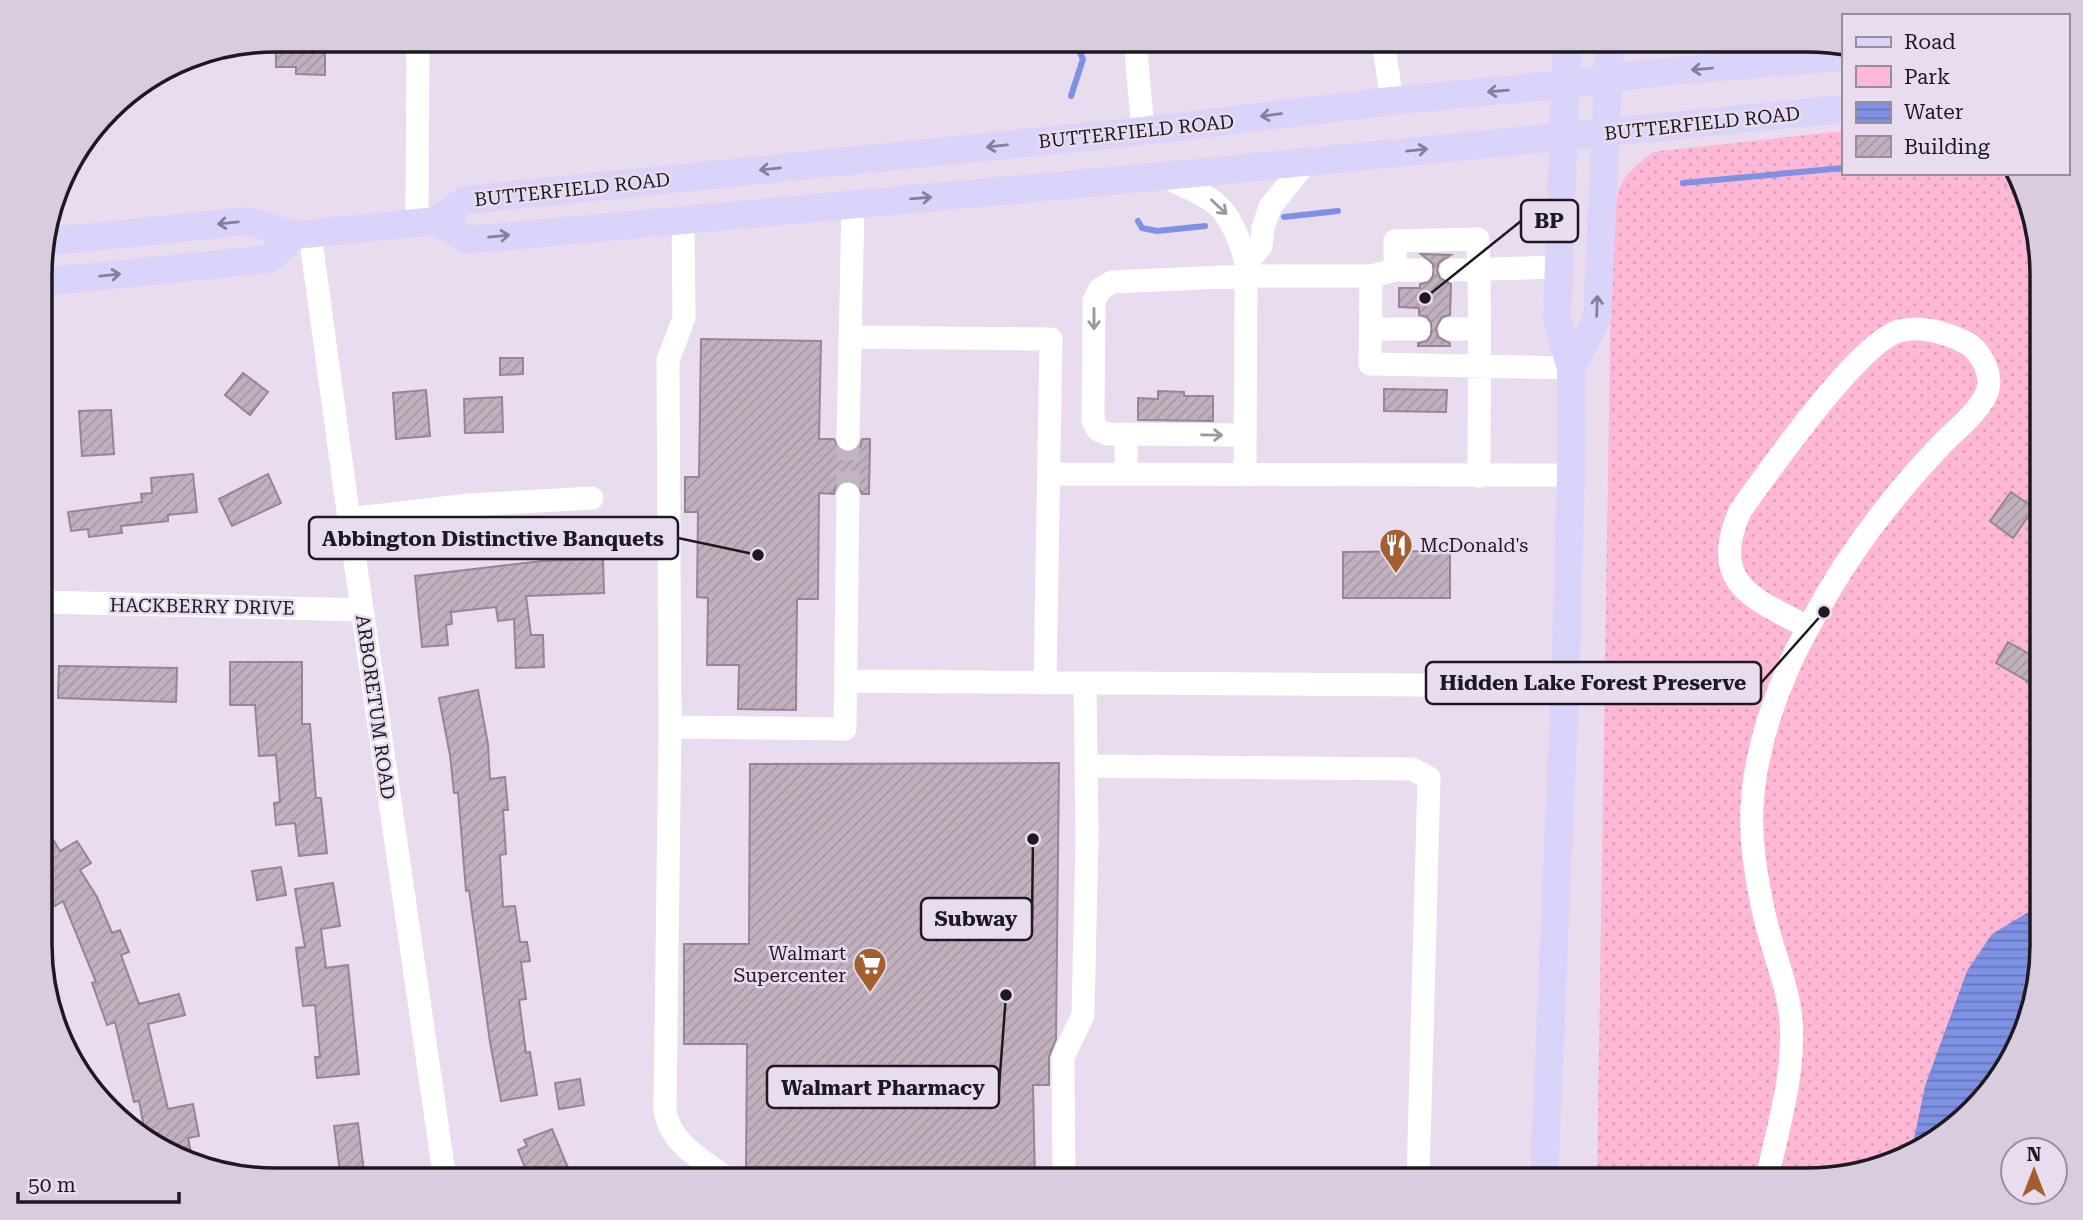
<svg xmlns="http://www.w3.org/2000/svg" width="2083" height="1220" viewBox="0 0 2083 1220" font-family="'Roboto Serif',serif">
<style>
.green{fill:url(#green-dots)}
.water{fill:url(#water-rules)}
.lines{fill:none;stroke-linecap:round;stroke-linejoin:round}
.stream{stroke:#7e91e3;stroke-width:6}
.building{fill:url(#building-hatch);stroke:#968592;stroke-width:2}
.minor-tunnel{stroke:#bfb5c5;stroke-width:23;stroke-dasharray:23 11;stroke-linecap:butt}
.minor{stroke:#fff;stroke-width:23}
.major{stroke:#dad3fa;stroke-width:28}
.oneway{stroke:#857f98}
.oneway2{stroke:#99989b}
.labels{text-anchor:middle;stroke-width:5;stroke-linejoin:round;paint-order:stroke}
.street-label{font-size:19px;fill:#1d1920;stroke:#e8dcee}
.poi-label{font-size:19px;fill:#1d1920;stroke:#e8dcee;text-anchor:start}
.rim{fill:none;stroke:#1d1920;stroke-width:3.5}
.leader{fill:none;stroke:#1d1920;stroke-width:2.5}
.callout-dot{fill:#1d1920;stroke:#e8dcee;stroke-width:2.5}
.callout{fill:#e8dcee;stroke:#1d1920;stroke-width:2.5}
.callout-label{font-size:21px;text-anchor:middle;font-weight:bold;fill:#1d1920}
</style>
<defs>
<pattern id="green-dots" width="8" height="8" patternUnits="userSpaceOnUse" patternTransform="scale(1.75)"><rect width="8" height="8" fill="#feb7d4"/><path d="M2 2h.1M6 6h.1" fill="none" stroke="#d99db6" stroke-width="1.8" stroke-linecap="round"/></pattern>
<pattern id="water-rules" width="6" height="5" patternUnits="userSpaceOnUse" patternTransform="scale(1.75)"><rect width="6" height="5" fill="#7e91e3"/><path d="M0 2.5h6" fill="none" stroke="#6776b8"/></pattern>
<pattern id="building-hatch" width="6" height="6" patternUnits="userSpaceOnUse" patternTransform="scale(1.75)"><rect width="6" height="6" fill="#c1b0be"/><path d="M-1 1l2-2M0 6l6-6M5 7l2-2" fill="none" stroke="#a597a3"/></pattern>
</defs>
<rect width="100%" height="100%" fill="#e8dcee"/>
<path class="green" d="M 1843,131 L 1843,173 L 2016,173 L 2042,260 L 2042,959 L 2011,1062 L 1925,1148 L 1822,1179 L 1597,1179 L 1612,223 C 1619,182 1620,177 1653,152 Z"/>
<path class="water" d="M 2042,904 L 2042,959 L 2011,1062 L 1925,1148 L 1911,1153 L 1925,1086 L 1967,971 L 1992,934 Z"/>
<g class="lines">
<path class="stream" d="M 1071,96 L 1083,59 L 1074,40
M 1683,183 L 1843,168
M 1284,217 L 1338,211
M 1138,221 L 1142,228 L 1157,231 L 1205,226"/>
</g>
<path class="building" d="M 276,40 L 325,40 L 325,75 L 296,74 L 296,67 L 276,67 Z
M 1421,254 L 1451,255 L 1439,263 L 1437,270 L 1440,278 L 1451,284 L 1450,315 L 1442,317 L 1436,328 L 1438,337 L 1450,343 L 1450,346 L 1418,346 L 1418,343 L 1427,341 L 1431,335 L 1431,323 L 1427,317 L 1419,315 L 1419,308 L 1399,307 L 1399,288 L 1420,288 L 1420,284 L 1429,282 L 1433,276 L 1433,264 Z
M 701,339 L 821,341 L 819,439 L 834,439 L 840,451 L 848,453 L 860,447 L 862,439 L 870,439 L 869,494 L 862,494 L 856,482 L 847,480 L 836,486 L 834,494 L 819,493 L 818,599 L 797,599 L 796,710 L 738,709 L 739,665 L 707,665 L 708,598 L 697,597 L 698,512 L 685,512 L 685,477 L 699,477 Z
M 500,358 L 523,358 L 523,374 L 500,375 Z
M 243,373 L 268,392 L 250,415 L 225,395 Z
M 1384,389 L 1447,390 L 1446,412 L 1384,411 Z
M 426,390 L 430,436 L 396,439 L 393,393 Z
M 1158,391 L 1184,392 L 1184,396 L 1213,396 L 1213,421 L 1138,420 L 1138,398 L 1158,399 Z
M 502,397 L 503,432 L 465,433 L 464,399 Z
M 111,410 L 114,454 L 82,456 L 79,411 Z
M 193,474 L 197,512 L 168,515 L 168,521 L 121,526 L 122,533 L 89,537 L 88,529 L 71,531 L 68,512 L 142,502 L 141,494 L 152,493 L 151,478 Z
M 268,474 L 281,503 L 232,526 L 219,499 Z
M 2011,492 L 2034,508 L 2013,538 L 1990,521 Z
M 1450,551 L 1450,598 L 1343,598 L 1343,552 Z
M 603,559 L 604,593 L 526,596 L 531,635 L 543,635 L 544,667 L 516,668 L 514,619 L 498,621 L 496,607 L 451,612 L 452,624 L 446,625 L 448,645 L 422,647 L 415,576 L 542,561 Z
M 2008,642 L 2042,661 L 2042,670 L 2034,685 L 1996,663 Z
M 230,662 L 302,662 L 302,724 L 310,724 L 316,798 L 321,798 L 327,853 L 299,856 L 295,823 L 276,825 L 274,803 L 280,802 L 276,755 L 259,756 L 255,705 L 230,705 Z
M 59,666 L 177,668 L 176,702 L 58,698 Z
M 478,690 L 488,744 L 490,779 L 505,777 L 508,810 L 503,810 L 506,854 L 500,855 L 503,907 L 515,906 L 520,942 L 527,942 L 530,961 L 521,962 L 526,999 L 519,1000 L 526,1053 L 530,1052 L 537,1095 L 501,1101 L 490,1042 L 469,890 L 466,891 L 458,793 L 454,793 L 450,755 L 439,698 Z
M 1059,763 L 1056,1039 L 1049,1057 L 1049,1085 L 1033,1085 L 1035,1180 L 752,1180 L 746,1174 L 747,1044 L 684,1044 L 684,944 L 749,944 L 750,764 Z
M 54,841 L 60,851 L 77,841 L 91,863 L 80,870 L 97,897 L 112,933 L 120,930 L 129,952 L 121,955 L 139,1004 L 179,994 L 185,1015 L 148,1024 L 168,1109 L 193,1104 L 199,1136 L 188,1138 L 192,1157 L 158,1148 L 146,1138 L 139,1101 L 134,1102 L 115,1022 L 107,1025 L 92,983 L 96,982 L 63,901 L 55,906 L 42,885 L 42,848 Z
M 281,867 L 286,895 L 257,900 L 252,871 Z
M 333,883 L 340,926 L 321,929 L 326,968 L 348,965 L 359,1074 L 317,1078 L 315,1057 L 320,1057 L 315,1005 L 303,1006 L 296,948 L 305,947 L 295,889 Z
M 580,1079 L 584,1105 L 559,1109 L 555,1083 Z
M 358,1123 L 365,1180 L 341,1180 L 334,1126 Z
M 552,1129 L 573,1180 L 530,1180 L 518,1150 L 527,1146 L 524,1140 Z"/>
<g class="lines">
<path class="minor-tunnel" d="M 848,494 L 848,439"/>
<path class="minor" d="M 1135,40 L 1143,131
M 1383,40 L 1392,101
M 1164,176 C 1204,197 1223,196 1240,243 C 1244,255 1247,263 1246,276 L 1112,282 L 1100,289 L 1094,301 L 1093,421 L 1098,430 L 1107,434 L 1245,435
M 683,218 L 684,318 L 668,360 L 670,727 L 665,1109 C 669,1144 703,1160 729,1180
M 417,223 L 418,40
M 310,234 L 349,519 L 445,1180
M 1247,263 L 1261,246 L 1263,228 L 1270,207 L 1307,161
M 1395,270 L 1421,270
M 1451,270 L 1558,267
M 1371,329 L 1419,329
M 1450,329 L 1479,329
M 850,337 L 1051,339 L 1045,683
M 1126,434 L 1126,474
M 848,439 L 853,204
M 1049,474 L 1571,475
M 1245,475 L 1246,276 L 1371,276
M 1479,476 C 1479,397 1481,318 1478,239 L 1395,241 L 1395,270 L 1371,276 L 1370,364 L 1571,368
M 349,519 L 469,505 L 592,498
M 42,602 L 362,610
M 846,681 L 1565,686
M 670,727 L 845,729 L 848,494
M 1086,766 L 1412,769 L 1429,778 L 1418,1179
M 1767,1179 C 1778,1127 1795,1074 1791,1020 C 1788,985 1773,953 1765,918 C 1757,883 1750,845 1752,808 C 1755,746 1779,680 1809,626 C 1832,583 1860,540 1891,502 C 1906,483 1923,464 1940,446 C 1954,431 1983,409 1988,389 C 1992,372 1980,350 1965,342 C 1946,333 1921,325 1899,331 C 1858,343 1768,472 1740,511 C 1709,583 1751,598 1808,627
M 1064,1180 L 1063,1057 L 1083,1015 L 1087,837 L 1085,683"/>
<path class="major" d="M 436,221 L 467,240 L 1164,176 L 1843,109
M 43,242 L 248,221 L 295,235 L 436,221 L 465,200 L 1143,131 L 1392,101 L 1566,84 L 1652,73 L 1843,57
M 42,282 L 269,259 L 295,235
M 1571,368 L 1597,319 L 1610,40
M 1544,1179 L 1565,686 L 1571,475 L 1571,368 L 1557,320 L 1567,40"/>
</g>
<defs><path id="oneway-shaft" d="M-6 0H5M1.5-3L5.5 0L1.5 3" fill="none" stroke-width="1.6" stroke-linecap="round" stroke-linejoin="round" transform="scale(1.75)"/></defs>
<g class="oneway">
<use href="#oneway-shaft" transform="translate(1702 69) rotate(175)"/>
<use href="#oneway-shaft" transform="translate(1498 91) rotate(175)"/>
<use href="#oneway-shaft" transform="translate(1271 115) rotate(173)"/>
<use href="#oneway-shaft" transform="translate(997 146) rotate(174)"/>
<use href="#oneway-shaft" transform="translate(1417 150) rotate(-6)"/>
<use href="#oneway-shaft" transform="translate(770 169) rotate(174)"/>
<use href="#oneway-shaft" transform="translate(921 198) rotate(-5)"/>
<use href="#oneway-shaft" transform="translate(228 223) rotate(174)"/>
<use href="#oneway-shaft" transform="translate(499 236) rotate(-6)"/>
<use href="#oneway-shaft" transform="translate(110 275) rotate(-6)"/>
<use href="#oneway-shaft" transform="translate(1597 306) rotate(-88)"/>
</g>
<g class="oneway2">
<use href="#oneway-shaft" transform="translate(1219 207) rotate(43)"/>
<use href="#oneway-shaft" transform="translate(1094 319) rotate(90)"/>
<use href="#oneway-shaft" transform="translate(1212 435) rotate(1)"/>
</g>
<defs>
<symbol id="restaurant-pin" viewBox="-11 -11 22 30"><path d="M0 17L-7.5 6A9.5 9.5 0 1 1 7.5 6Z" fill="#a35f2f" stroke="#e8dcee"/><path d="M-5-6h1v4h1v-4h1v4h1v-4h1v5L-1.5 .5V6h-2V.5L-5-1ZM5-6V6H3V1.5H1.5Q1.5-4 5-6Z" fill="#fff"/></symbol>
<symbol id="supermarket-pin" viewBox="-11 -11 22 30"><path d="M0 17L-7.5 6A9.5 9.5 0 1 1 7.5 6Z" fill="#a35f2f" stroke="#e8dcee"/><path d="M-6-5.5h2.5l.6 2H6L4.5 2H-2.5L-4.4-4H-6ZM-1.5 3.2a1.3 1.3 0 1 0 .1 0ZM3 3.2a1.3 1.3 0 1 0 .1 0Z" fill="#fff"/></symbol>
</defs>
<g fill-rule="evenodd">
<use href="#restaurant-pin" x="1377" y="526" width="38" height="52"/>
<use href="#supermarket-pin" x="851" y="945" width="38" height="52"/>
</g>
<g class="labels">
<g class="street-label">
<text transform="translate(1702 123) rotate(-6)" y="7">BUTTERFIELD ROAD</text>
<text transform="translate(1136 131) rotate(-6)" y="7">BUTTERFIELD ROAD</text>
<text transform="translate(572 189) rotate(-6)" y="7">BUTTERFIELD ROAD</text>
<text transform="translate(202 606) rotate(1)" y="7">HACKBERRY DRIVE</text>
<text transform="translate(376 707) rotate(82)" y="7">ARBORETUM ROAD</text>
</g>
<g class="poi-label">
<text x="1420" y="552">McDonald's</text>
<text x="846" y="960" text-anchor="end">Walmart<tspan x="846" dy="22">Supercenter</tspan></text>
</g>
</g>
<path d="M0 0H2083V1220H0ZM275 52H1807A223 223 0 0 1 2030 275V945A223 223 0 0 1 1807 1168H275A223 223 0 0 1 52 945V275A223 223 0 0 1 275 52Z" fill="#d8ccde" fill-rule="evenodd"/>
<path class="rim" d="M275 52H1807A223 223 0 0 1 2030 275V945A223 223 0 0 1 1807 1168H275A223 223 0 0 1 52 945V275A223 223 0 0 1 275 52Z"/>
<path class="leader" d="M1425 298L1521 221M758 555L678 538M1824 612L1761 683M1033 839L1032 919M1006 995L999 1087"/>
<g class="callout-dot">
<circle cx="1425" cy="298" r="7"/>
<circle cx="758" cy="555" r="7"/>
<circle cx="1824" cy="612" r="7"/>
<circle cx="1033" cy="839" r="7"/>
<circle cx="1006" cy="995" r="7"/>
</g>
<g class="callout">
<rect x="1521" y="200" width="57" height="42" rx="7"/>
<rect x="309" y="517" width="369" height="42" rx="7"/>
<rect x="1426" y="662" width="335" height="42" rx="7"/>
<rect x="921" y="898" width="111" height="42" rx="7"/>
<rect x="767" y="1066" width="232" height="42" rx="7"/>
</g>
<g class="callout-label">
<text x="1549" y="228">BP</text>
<text x="493" y="546">Abbington Distinctive Banquets</text>
<text x="1593" y="690">Hidden Lake Forest Preserve</text>
<text x="976" y="926">Subway</text>
<text x="883" y="1095">Walmart Pharmacy</text>
</g>
<rect x="1842" y="14" width="228" height="161" fill="#e8dcee" stroke="#978e9c" stroke-width="2"/>
<rect x="1856" y="37" width="35" height="10" fill="#dad3fa" stroke="#978e9c" stroke-width="2"/>
<text x="1904" y="49" font-size="21" fill="#1d1920">Road</text>
<rect x="1856" y="66" width="35" height="21" fill="#feb7d4" stroke="#978e9c" stroke-width="2"/>
<text x="1904" y="84" font-size="21" fill="#1d1920">Park</text>
<rect x="1856" y="102" width="35" height="21" fill="url(#water-rules)" stroke="#978e9c" stroke-width="2"/>
<text x="1904" y="119" font-size="21" fill="#1d1920">Water</text>
<rect x="1856" y="136" width="35" height="21" fill="url(#building-hatch)" stroke="#978e9c" stroke-width="2"/>
<text x="1904" y="154" font-size="21" fill="#1d1920">Building</text>
<g transform="translate(2034 1171)"><circle r="33" fill="#e8dcee" stroke="#978e9c" stroke-width="2"/>
<path d="M0-5L12 26L0 18L-12 26Z" fill="#a35f2f"/>
<text y="-10" font-size="19" font-weight="bold" text-anchor="middle" fill="#1d1920">N</text>
</g>
<path d="M18 1192v10h161v-10" fill="none" stroke="#1d1920" stroke-width="3.5"/>
<text x="28" y="1192" font-size="21" fill="#1d1920" stroke="#e8dcee" stroke-width="5" paint-order="stroke">50 m</text>
</svg>
